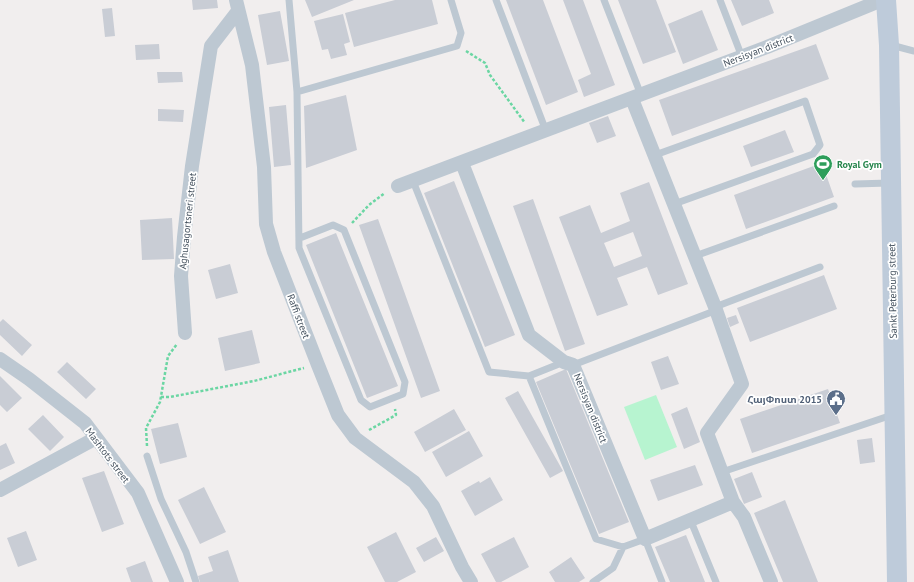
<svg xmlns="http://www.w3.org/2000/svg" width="914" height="582" viewBox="0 0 914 582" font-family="'PT Sans','Noto Sans Armenian',sans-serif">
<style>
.green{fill:#b7f4d0}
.building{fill:#c9cdd5;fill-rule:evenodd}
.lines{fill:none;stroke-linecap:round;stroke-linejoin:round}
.path{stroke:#6bd6a3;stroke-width:2.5;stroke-dasharray:3 2;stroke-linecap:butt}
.lane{stroke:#bdc8d2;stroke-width:7}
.street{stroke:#bdc8d2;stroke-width:14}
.secondary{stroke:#becbda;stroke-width:20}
.labels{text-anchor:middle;stroke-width:3.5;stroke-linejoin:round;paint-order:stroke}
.street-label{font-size:10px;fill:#44515e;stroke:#fff}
.leisure-label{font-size:10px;font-weight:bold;fill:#27864d;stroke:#fff;text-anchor:start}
.service-label{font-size:10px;font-weight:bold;fill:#4e5e75;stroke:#fff;text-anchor:end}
</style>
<rect width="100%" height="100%" fill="#f1eeee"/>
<path class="green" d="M 656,395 L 677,447 L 645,460 L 624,407 Z"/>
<path class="building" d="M 192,0 L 217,0 L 218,8 L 193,10 Z
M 305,0 L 354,0 L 312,17 Z
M 395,0 L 432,0 L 438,24 L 354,47 L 345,13 Z
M 506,0 L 543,0 L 578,92 L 546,105 Z
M 563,0 L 583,0 L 615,85 L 584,97 L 578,80 L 591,74 Z
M 618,0 L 656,0 L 676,52 L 643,64 Z
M 731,0 L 769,0 L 774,13 L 742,26 Z
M 112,8 L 115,36 L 105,37 L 102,9 Z
M 702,10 L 718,50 L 683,64 L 668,24 Z
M 280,11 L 289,61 L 267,65 L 258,15 Z
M 343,14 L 350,42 L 344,44 L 347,55 L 331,59 L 328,49 L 322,50 L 314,21 Z
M 159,44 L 160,59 L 136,60 L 135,45 Z
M 816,44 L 829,79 L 672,136 L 659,100 Z
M 157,72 L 182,72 L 183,82 L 158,83 Z
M 346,95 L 357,150 L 306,168 L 304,106 Z
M 286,105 L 291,165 L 274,167 L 269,107 Z
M 158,109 L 184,110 L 183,122 L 158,121 Z
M 608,116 L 616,136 L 597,143 L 589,123 Z
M 785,130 L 794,152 L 751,167 L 743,146 Z
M 822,163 L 834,197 L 746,229 L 734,195 Z
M 454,181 L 515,335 L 485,347 L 424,193 Z
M 649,182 L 688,284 L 658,295 L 647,267 L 617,278 L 628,305 L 597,316 L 559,217 L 590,205 L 601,233 L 630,221 L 620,193 ZM 633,232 L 642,256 L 614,267 L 604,243 Z
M 533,199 L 585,344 L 565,351 L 513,206 Z
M 172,218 L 174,259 L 142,260 L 140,220 Z
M 378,219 L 440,391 L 421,398 L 359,225 Z
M 336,233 L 398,386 L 367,398 L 306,245 Z
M 230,264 L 238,293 L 216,299 L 208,270 Z
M 824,275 L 837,309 L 750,342 L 737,308 Z
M 736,315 L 739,323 L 730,327 L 727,318 Z
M 3,319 L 32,345 L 22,356 L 0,335 L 0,322 Z
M 252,330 L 260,363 L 225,371 L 218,338 Z
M 668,356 L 679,384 L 661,390 L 651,362 Z
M 67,362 L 96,389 L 86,399 L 57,372 Z
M 566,369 L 629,522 L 599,534 L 536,382 Z
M 0,376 L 22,398 L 7,412 L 0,405 Z
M 828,389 L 840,423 L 752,453 L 740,419 Z
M 518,391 L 563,471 L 550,478 L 505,398 Z
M 687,407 L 700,442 L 684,449 L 671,414 Z
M 454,409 L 466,430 L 425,452 L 414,432 Z
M 43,415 L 64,437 L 50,451 L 28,429 Z
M 178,423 L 187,457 L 160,464 L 151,429 Z
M 469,431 L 483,456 L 446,477 L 432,452 Z
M 872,438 L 875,462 L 860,464 L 857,440 Z
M 6,443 L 15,463 L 0,470 L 0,446 Z
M 695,465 L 703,485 L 658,501 L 650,480 Z
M 104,471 L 124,524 L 102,532 L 82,478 Z
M 752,472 L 762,497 L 744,504 L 734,479 Z
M 490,477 L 503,500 L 475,516 L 461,491 L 479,481 L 480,483 Z
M 204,487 L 226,532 L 200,544 L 178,500 Z
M 785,500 L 818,582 L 783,582 L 754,513 Z
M 26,531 L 37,560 L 18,567 L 7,538 Z
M 396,532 L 416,572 L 397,582 L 385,582 L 367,547 Z
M 686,535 L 705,582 L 670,582 L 655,547 Z
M 436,537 L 444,551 L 424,562 L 416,548 Z
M 514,537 L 529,567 L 501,582 L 496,582 L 481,554 Z
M 228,550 L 239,582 L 200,582 L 198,576 L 213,571 L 208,557 Z
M 571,557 L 585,578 L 579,582 L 555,582 L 549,572 Z
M 145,561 L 153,582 L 131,582 L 126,568 Z"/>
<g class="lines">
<path class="path" d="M 466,51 L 485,63 L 490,75 L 525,123
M 352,223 L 369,205 L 385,193
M 161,397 L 170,397 L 254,381 L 304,368
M 369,430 L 396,415 L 395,409
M 147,446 L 146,428 L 160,402 L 168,356 L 177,344"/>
<path class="lane" d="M 289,0 L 297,92 L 299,248 L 361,400 L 370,407 L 403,394 L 405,382 L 344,230 L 333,225 L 300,238
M 496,0 L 546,131
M 604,0 L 641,95
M 720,0 L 742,57
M 891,45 L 914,51
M 297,92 L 457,46 L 461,33 L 451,0
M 655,155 L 805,101 L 820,145 L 813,154 L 674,204
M 413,181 L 489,372 L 529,376 L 596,539 L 623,547
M 855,184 L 889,183
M 695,256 L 834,206
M 715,307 L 820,267
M 573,365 L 717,310
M 529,376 L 564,362
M 147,456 L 161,499 L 186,552 L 196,582
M 722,472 L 892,415
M 690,519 L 716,582
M 593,582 L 613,568 L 623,547 L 645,539 L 662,582"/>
<path class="street" d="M 236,0 L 252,65 L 264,167 L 266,224 L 274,252 L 318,365 L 338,415 L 355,438 L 414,482 L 433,506 L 462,567 L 471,582
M 632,99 L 715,307 L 742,384 L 707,433 L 733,502 L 744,517 L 771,582
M 462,163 L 529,335 L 564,362 L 573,365 L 645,539 L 733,502
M 398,186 L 767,47 L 882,0
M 185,333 L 181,276 L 184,237 L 192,166 L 211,46 L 238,11
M 0,359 L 29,379 L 85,423 L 113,460 L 138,493 L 177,582
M 0,490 L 96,438"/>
<path class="secondary" d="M 886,0 L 889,45 L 897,582"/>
</g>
<defs>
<symbol id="stadium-pin" viewBox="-11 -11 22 30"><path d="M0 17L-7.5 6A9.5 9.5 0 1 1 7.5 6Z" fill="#2e9e5b" stroke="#fff"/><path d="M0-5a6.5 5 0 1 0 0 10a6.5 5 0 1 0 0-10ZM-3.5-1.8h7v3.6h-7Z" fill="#fff"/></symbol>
<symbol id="civic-pin" viewBox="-11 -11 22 30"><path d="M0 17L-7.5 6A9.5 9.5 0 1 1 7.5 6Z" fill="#5c6f8a" stroke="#fff"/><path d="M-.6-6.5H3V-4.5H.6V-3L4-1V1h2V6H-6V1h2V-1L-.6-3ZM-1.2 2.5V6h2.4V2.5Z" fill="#fff"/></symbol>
</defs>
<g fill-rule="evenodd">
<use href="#stadium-pin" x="812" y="153" width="22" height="30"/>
<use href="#civic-pin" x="825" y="388" width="22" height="30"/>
</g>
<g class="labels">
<g class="street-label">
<text transform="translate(758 50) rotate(-21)" y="4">Nersisyan district</text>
<text transform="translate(187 221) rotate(-84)" y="4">Aghusagortsneri street</text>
<text transform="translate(892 291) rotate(-91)" y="4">Sankt Peterburg street</text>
<text transform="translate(299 316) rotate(69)" y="4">Raffi street</text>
<text transform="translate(591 408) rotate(68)" y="4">Nersisyan district</text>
<text transform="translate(108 455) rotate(53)" y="4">Mashtots street</text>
</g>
<g class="leisure-label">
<text x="837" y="168">Royal Gym</text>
</g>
<g class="service-label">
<text x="822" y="403">ՀայՓոստ 2015</text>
</g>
</g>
</svg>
